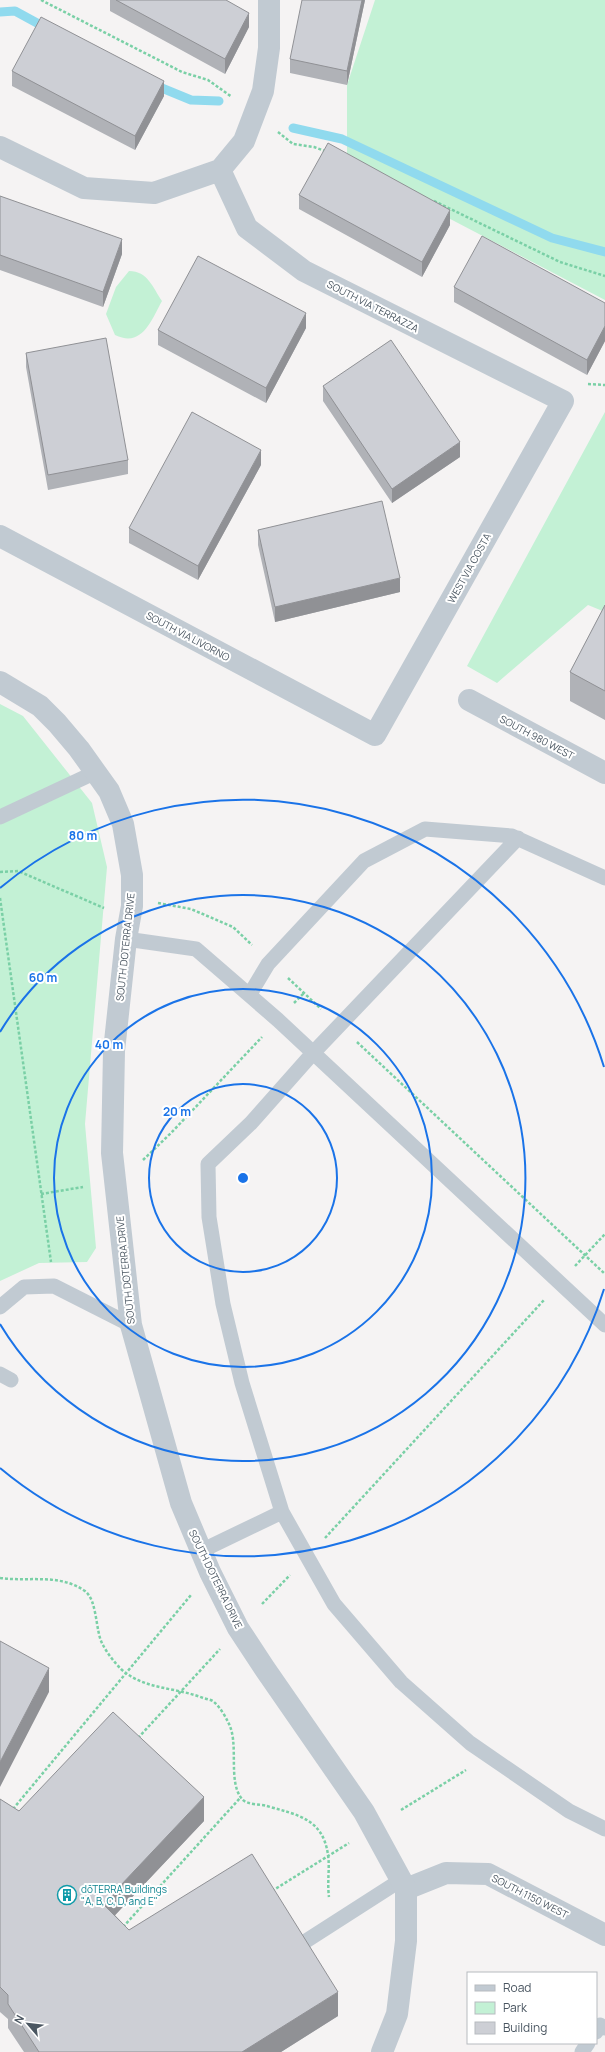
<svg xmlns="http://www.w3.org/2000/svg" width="605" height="2052" viewBox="0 0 605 2052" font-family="Manrope,sans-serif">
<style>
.green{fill:#c3f1d5}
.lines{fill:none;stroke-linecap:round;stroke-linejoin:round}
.stream{stroke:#90daee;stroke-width:9}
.path{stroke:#7ad0a6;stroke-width:2.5;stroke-dasharray:3 2;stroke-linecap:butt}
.service{stroke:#c1cad2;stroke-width:15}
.minor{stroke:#c1cad2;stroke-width:22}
.tertiary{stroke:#c1cad2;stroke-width:22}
.wall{fill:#b0b2b7}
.shaded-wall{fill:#909195}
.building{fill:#cdcfd5;stroke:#909195}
.ring{fill:none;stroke:#1a73e8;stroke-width:2}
.labels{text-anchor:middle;stroke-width:4;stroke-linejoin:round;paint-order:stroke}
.street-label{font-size:10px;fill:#4a5661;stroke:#fff}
.culture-label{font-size:10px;fill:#0d838f;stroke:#fff;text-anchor:start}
.centre{fill:#1a73e8;stroke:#fff;stroke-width:2}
.ring-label{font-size:12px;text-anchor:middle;font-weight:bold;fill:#1a73e8;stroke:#fff;stroke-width:4;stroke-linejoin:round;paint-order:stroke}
</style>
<rect width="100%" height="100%" fill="#f5f3f3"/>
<path class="green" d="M 375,0 L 605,0 L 605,300 L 347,165 L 347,85 Z
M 129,271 C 148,271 153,288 162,301 C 151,321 142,348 115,335 L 106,314 L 116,287 Z
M 605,412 L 605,612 L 588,605 L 497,683 L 467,666 Z
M 0,704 L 23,716 L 92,803 L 107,867 L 85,1124 L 96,1248 L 87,1262 L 39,1263 L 0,1281 Z"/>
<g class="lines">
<path class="stream" d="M 0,12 L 15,11 L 48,29
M 152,84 L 191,100 L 219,101
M 293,128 L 342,139 L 552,238 L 605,252"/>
<path class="path" d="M 41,0 L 182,72 L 208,80 L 232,97
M 278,132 L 293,144 L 314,147 L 325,151
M 434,201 L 560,262 L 605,276
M 588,384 L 605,385
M 0,872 L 18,871 L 104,908
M 0,898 L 51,1262
M 158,903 L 191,909 L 233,927 L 252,945
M 288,978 L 321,1009
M 294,1003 L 304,993
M 357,1042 L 605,1274
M 143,1160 L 171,1133 L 262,1037
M 41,1194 L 83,1187
M 575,1266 L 605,1234
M 325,1538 L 544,1300
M 0,1578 C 29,1582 59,1573 85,1591 C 98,1601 95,1632 103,1645 C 107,1653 115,1663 121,1669 C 144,1690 176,1687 203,1698 C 207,1699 212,1700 214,1702 C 220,1707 225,1716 228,1722 C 240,1743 227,1781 242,1799 C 247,1805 260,1804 267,1806 C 297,1815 323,1818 328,1855 C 330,1868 327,1882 329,1897
M 262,1604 L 290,1575
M 138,1738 L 220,1649
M 13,1809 L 191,1595
M 401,1810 L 466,1770
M 272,1891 L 349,1843
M 123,1927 L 241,1797"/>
<path class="service" d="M 0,817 L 96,772
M 126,939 L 196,949 L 278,1020 L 605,1325
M 250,994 L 268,964 L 364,861 L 425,829 L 512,836 L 605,878
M 0,1307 L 24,1287 L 54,1286 L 131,1325
M 0,1374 L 11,1380
M 282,1512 L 242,1383 L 223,1304 L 209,1217 L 208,1164 L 251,1123 L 313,1053 L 518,838
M 201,1551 L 282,1512 L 334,1604 L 401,1682 L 470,1743 L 569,1811 L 605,1829
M 295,1948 L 401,1880
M 596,2032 L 600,2025 L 605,2028
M 582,2052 L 588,2043"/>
<path class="minor" d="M 0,147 L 84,188 L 154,193 L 220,170
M 220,170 L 244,141 L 263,91 L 269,48 L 269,0
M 0,536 L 375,735 L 563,401 L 304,271 L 247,228 L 220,170
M 469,700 L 605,773
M 406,1889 L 446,1873 L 488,1874 L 605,1935"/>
<path class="tertiary" d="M 0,682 L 40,706 L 57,723 L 79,749 L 109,791 L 123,824 L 132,875 L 132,906 L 126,939 L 114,1051 L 112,1153 L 131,1325 L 181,1503 L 210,1572 L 238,1628 L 265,1669 L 364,1812 L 406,1889 L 406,1941 L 397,2014 L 382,2052"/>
</g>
<path class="wall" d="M 110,0 L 226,0 L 249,27 L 225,74 L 110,11 Z
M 365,0 L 347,85 L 290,73 L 290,59 Z
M 12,71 L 164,96 L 135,150 L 12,86 Z
M 299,195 L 450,225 L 422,277 L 299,209 Z
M 0,196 L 122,254 L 103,307 L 0,270 Z
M 454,287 L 605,303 L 605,341 L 587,375 L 454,302 Z
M 306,328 L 266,403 L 158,345 L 158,330 Z
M 26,353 L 128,460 L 128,474 L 48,490 L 26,367 Z
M 323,386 L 460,457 L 392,503 L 323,401 Z
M 261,465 L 198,580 L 129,543 L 129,528 Z
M 258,530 L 400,592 L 275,622 L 258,545 Z
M 605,605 L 605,720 L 570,701 L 570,672 Z
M 0,1799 L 19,1811 L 204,1821 L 115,1915 L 129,1930 L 338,2016 L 281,2052 L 24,2052 L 8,2028 L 8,2019 L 0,2012 Z"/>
<path class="shaded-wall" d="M 362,0 L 365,0 L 347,85 L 347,71 Z
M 249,13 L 249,27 L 225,74 L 225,59 Z
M 164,81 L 164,96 L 135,150 L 135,136 Z
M 450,210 L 450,225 L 422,277 L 422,262 Z
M 122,239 L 122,254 L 103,307 L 103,292 Z
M 306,313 L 306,328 L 266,403 L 266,388 Z
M 605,326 L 605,341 L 587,375 L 587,360 Z
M 460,442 L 460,457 L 392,503 L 392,489 Z
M 261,450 L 261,465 L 198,580 L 198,566 Z
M 400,578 L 400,592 L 275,622 L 275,607 Z
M 49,1668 L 49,1692 L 0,1787 L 0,1762 Z
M 204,1797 L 204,1821 L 103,1928 L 103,1904 Z
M 338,1992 L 338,2016 L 281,2052 L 242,2052 Z"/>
<path class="building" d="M 116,0 L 226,0 L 249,13 L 225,59 Z
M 302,0 L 362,0 L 347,71 L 290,59 Z
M 41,17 L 164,81 L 135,136 L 12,71 Z
M 328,143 L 450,210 L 422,262 L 299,195 Z
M 0,196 L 122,239 L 103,292 L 0,255 Z
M 482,236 L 605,303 L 605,326 L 587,360 L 454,287 Z
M 198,256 L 306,313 L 266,388 L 158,330 Z
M 106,338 L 128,460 L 48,475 L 26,353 Z
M 391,340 L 460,442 L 392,489 L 323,386 Z
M 192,412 L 261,450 L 198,566 L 129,528 Z
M 382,501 L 400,578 L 275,607 L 258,530 Z
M 605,605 L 605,691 L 570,672 Z
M 0,1641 L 49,1668 L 0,1762 Z
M 113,1712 L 204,1797 L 103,1904 L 129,1930 L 252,1854 L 338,1992 L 242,2052 L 39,2052 L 8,2004 L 8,1995 L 0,1987 L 0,1799 L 19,1811 Z"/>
<g class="ring">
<circle cx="243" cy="1178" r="94"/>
<circle cx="243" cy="1178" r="189"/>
<path d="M0 1032A283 283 0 1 1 0 1324"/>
<path d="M604 1289A378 378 0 0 1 0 1468M0 888A378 378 0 0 1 604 1067"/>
</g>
<defs>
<symbol id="building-ring" viewBox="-11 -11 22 22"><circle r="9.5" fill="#fff" stroke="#0f9aa8" stroke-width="1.5"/><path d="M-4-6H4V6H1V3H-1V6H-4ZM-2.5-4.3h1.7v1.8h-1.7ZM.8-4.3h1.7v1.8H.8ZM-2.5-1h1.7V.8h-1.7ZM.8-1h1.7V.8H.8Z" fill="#0f9aa8"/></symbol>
</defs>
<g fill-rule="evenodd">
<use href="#building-ring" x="56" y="1884" width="22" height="22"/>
</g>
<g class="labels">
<g class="street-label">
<text transform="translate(373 306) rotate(27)" y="4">SOUTH VIA TERRAZZA</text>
<text transform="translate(469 568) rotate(-61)" y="4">WEST VIA COSTA</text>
<text transform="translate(188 636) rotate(28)" y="4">SOUTH VIA LIVORNO</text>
<text transform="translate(537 737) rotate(28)" y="4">SOUTH 980 WEST</text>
<text transform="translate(125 947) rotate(-84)" y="4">SOUTH DOTERRA DRIVE</text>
<text transform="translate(125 1270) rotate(-96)" y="4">SOUTH DOTERRA DRIVE</text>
<text transform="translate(216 1579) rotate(64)" y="4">SOUTH DOTERRA DRIVE</text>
<text transform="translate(530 1896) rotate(27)" y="4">SOUTH 1150 WEST</text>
</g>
<g class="culture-label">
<text x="81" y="1893">dōTERRA Buildings<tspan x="81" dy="12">"A, B, C, D, and E"</tspan></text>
</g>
</g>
<circle cx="243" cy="1178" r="6" class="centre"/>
<g class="ring-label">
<text x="83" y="840">80 m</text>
<text x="43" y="982">60 m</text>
<text x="109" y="1049">40 m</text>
<text x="177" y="1116">20 m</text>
</g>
<rect x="467" y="1972" width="130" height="72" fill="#ffffff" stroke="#b7bbc0"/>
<rect x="475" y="1985" width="20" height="6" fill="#c1cad2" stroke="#b7bbc0"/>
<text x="503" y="1992" font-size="12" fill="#4a5661">Road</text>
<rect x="475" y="2002" width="20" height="12" fill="#c3f1d5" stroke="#b7bbc0"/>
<text x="503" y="2012" font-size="12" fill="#4a5661">Park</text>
<rect x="475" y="2022" width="20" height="12" fill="#cdcfd5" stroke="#b7bbc0"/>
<text x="503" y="2032" font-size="12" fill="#4a5661">Building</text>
<g transform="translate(28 2024) rotate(298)" stroke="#ffffff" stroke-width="3" paint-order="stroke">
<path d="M0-3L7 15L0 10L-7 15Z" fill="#4a5661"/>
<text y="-6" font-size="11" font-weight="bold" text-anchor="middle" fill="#4a5661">N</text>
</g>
</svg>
